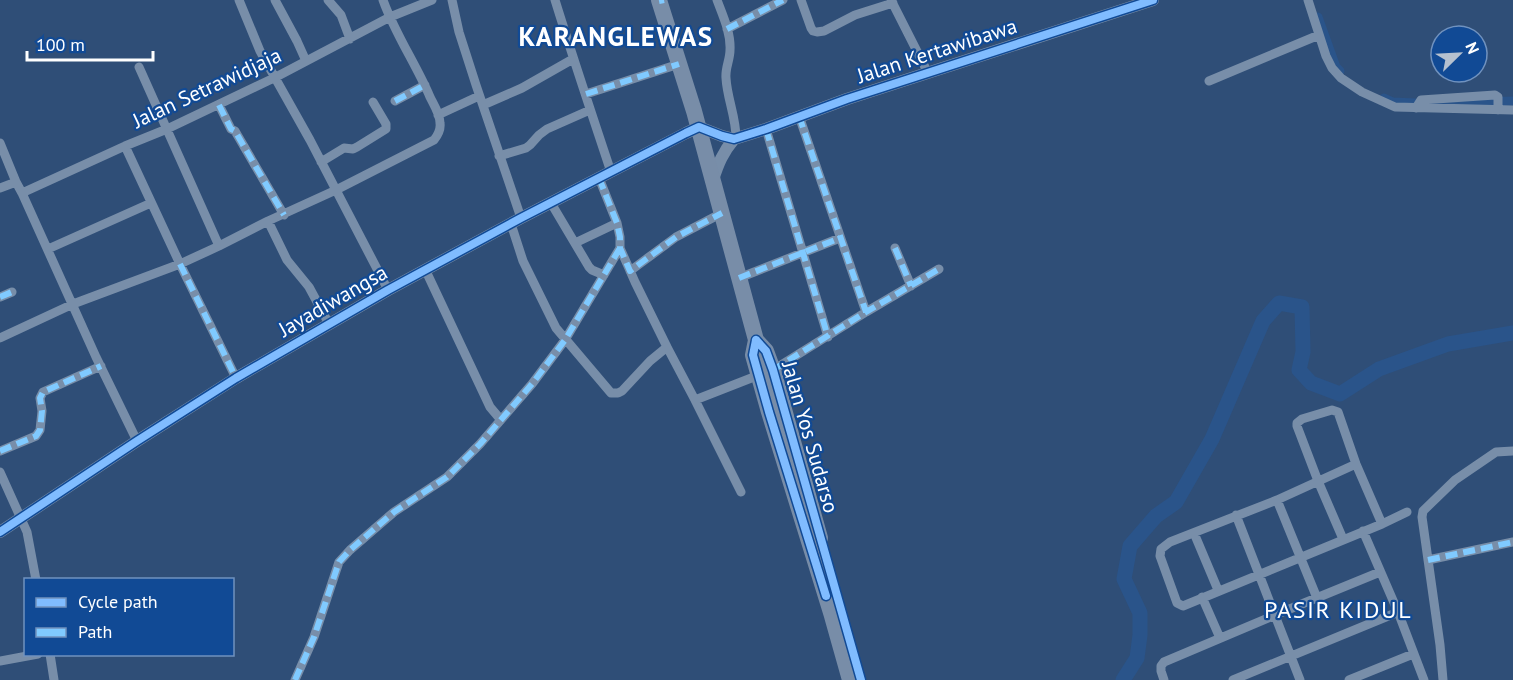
<svg xmlns="http://www.w3.org/2000/svg" width="1513" height="680" viewBox="0 0 1513 680" font-family="'PT Sans',sans-serif">
<style>
.lines{fill:none;stroke-linecap:round;stroke-linejoin:round}
.canal{stroke:#2a548a;stroke-width:9}
.river{stroke:#2a548a;stroke-width:15}
.minor{stroke:#788ea9;stroke-width:9}
.tertiary{stroke:#788ea9;stroke-width:12}
.trunk{stroke:#788da8;stroke-width:16}
.quiet{stroke:#80caff;stroke-width:6;stroke-dasharray:12 6;stroke-linecap:butt}
.cycleway-casing{stroke:#114a95;stroke-width:11}
.cycleway{stroke:#80bcff;stroke-width:8}
.labels{text-anchor:middle;stroke-width:4.5;stroke-linejoin:round;paint-order:stroke}
.street-label{font-size:21px;fill:#fff;stroke:#114a95}
.quarter-label{font-size:24px;letter-spacing:1.5px;fill:#fff;stroke:#114a95}
.district-label{font-size:27px;font-weight:bold;letter-spacing:1.5px;fill:#fff;stroke:#114a95}
</style>
<rect width="100%" height="100%" fill="#2f4e77"/>
<g class="lines">
<path class="canal" d="M 1318,17 L 1336,67 L 1340,71
M 1384,98 L 1393,102 L 1415,103
M 1434,104 L 1513,101"/>
<path class="river" d="M 1123,680 L 1137,658 L 1140,635 L 1140,613 L 1124,579 L 1130,546 L 1156,516 L 1176,502 L 1212,439 L 1263,321 L 1279,303 L 1302,307 L 1303,352 L 1299,370 L 1311,383 L 1340,394 L 1379,369 L 1448,344 L 1513,333"/>
<path class="minor" d="M 239,0 L 260,51 L 310,140 L 388,290
M 275,0 L 297,41 L 306,61
M 328,0 L 341,15 L 350,39
M 452,0 L 459,32 L 476,85 L 521,218
M 555,0 C 573,58 592,115 611,172
M 717,0 C 723,16 731,33 730,50 C 730,60 725,68 726,78 C 727,98 736,117 736,138
M 801,0 L 811,28 L 813,31 L 817,32 L 824,31 L 855,15 L 893,3
M 891,0 L 928,73
M 1308,0 L 1326,56 L 1332,68 L 1341,78 L 1362,92 L 1395,107 L 1513,110
M 727,29 L 783,0
M 139,67 L 219,246 L 268,221 L 336,190 L 434,140 C 438,135 441,130 440,123 C 440,114 434,105 430,97 C 416,64 395,34 383,0
M 1209,81 L 1319,35
M 586,94 L 679,64
M 395,101 L 425,85
M 219,105 L 231,129 L 235,131 L 284,215
M 483,105 L 522,88 L 573,59
M 1416,108 L 1421,100 L 1495,95 L 1498,97 L 1498,110
M 438,115 L 479,96
M 799,116 L 866,312
M 766,129 L 828,337
M 0,143 L 16,182
M 499,156 L 526,148 L 530,145 L 539,135 L 547,129 L 590,110
M 321,162 L 344,148 L 353,149 L 357,147 L 386,129 L 386,124 L 373,102
M 599,178 L 617,223 L 620,237 L 620,248 L 635,282 L 667,347
M 0,188 L 16,182 L 22,193 L 125,146 L 167,129 L 276,77 L 390,17 L 432,0
M 22,193 L 96,357 L 137,441
M 551,203 L 589,267 L 592,270 L 604,275
M 268,221 L 287,260 L 309,287 L 329,324
M 511,224 L 523,261 L 556,328 L 611,393 L 618,393 L 622,391 L 650,361 L 667,347 L 695,400 L 759,375
M 575,243 L 617,223
M 219,246 L 180,264 L 236,378
M 895,248 L 911,286
M 48,249 L 151,203
M 425,269 L 490,407 L 501,420
M 630,271 L 676,237 L 722,213
M 739,278 L 840,238
M 0,297 L 12,292
M 0,338 L 73,304 L 180,264 L 125,146
M 773,370 L 866,312 L 939,269
M 695,400 L 741,492
M 0,451 L 36,436 L 40,430 L 42,411 L 40,398 L 43,392 L 101,366
M 1356,464 L 1277,500 L 1170,542 L 1161,549 L 1160,556 L 1177,603 L 1183,606 L 1382,524 L 1407,512
M 0,472 L 27,532 L 36,580
M 1277,500 L 1317,598
M 1236,515 L 1300,680
M 1363,531 L 1398,612 L 1424,680
M 1194,533 L 1218,590
M 1343,539 L 1318,481 L 1297,426 L 1297,423 L 1302,419 L 1332,410 L 1338,412 L 1356,464 L 1382,524
M 1428,560 L 1513,542
M 1202,597 L 1220,638
M 50,654 L 54,680
M 0,661 L 38,654
M 295,680 L 314,637 L 339,562 L 350,550 L 394,512 L 447,477 L 480,444 L 532,384 L 565,340 L 620,248
M 1164,680 L 1161,671 L 1161,666 L 1164,662 L 1275,615 L 1380,572
M 1233,680 L 1398,612
M 1349,680 L 1413,654
M 1443,680 L 1440,645 L 1422,517 L 1423,511 L 1455,480 L 1496,452 L 1513,451"/>
<path class="tertiary" d="M 713,180 C 718,164 723,152 734,139
M 0,532 L 137,441 L 236,378 L 388,290 L 521,218 L 686,133 L 699,127 L 722,136 L 734,139 L 766,129 L 847,99 L 1153,0"/>
<path class="trunk" d="M 659,0 L 694,111 L 756,340 L 753,355 L 769,412 L 832,616 L 850,680
M 756,340 L 766,351 L 773,370 L 820,538"/>
<path class="quiet" d="M 659,1 L 664,0
M 727,29 L 783,0
M 586,94 L 679,64
M 395,101 L 425,85
M 219,105 L 231,129 L 235,131 L 284,215
M 799,116 L 866,312
M 766,129 L 828,337
M 599,178 L 617,223 L 620,237 L 620,248 L 630,271 L 676,237 L 722,213
M 895,248 L 911,286
M 180,264 L 236,378
M 739,278 L 840,238
M 0,297 L 12,292
M 773,370 L 866,312 L 939,269
M 0,451 L 36,436 L 40,430 L 42,411 L 40,398 L 43,392 L 101,366
M 1428,560 L 1513,542
M 295,680 L 314,637 L 339,562 L 350,550 L 394,512 L 447,477 L 480,444 L 532,384 L 565,340 L 620,248"/>
<defs>
<path id="cycleway" d="M 756,340 L 766,351 L 773,370 L 861,680
M 756,340 L 753,355 L 769,412 L 826,596
M 0,532 L 137,441 L 236,378 L 388,290 L 521,218 L 686,133 L 699,127 L 722,136 L 734,139 L 766,129 L 847,99 L 1153,0"/>
</defs>
<use href="#cycleway" class="cycleway-casing"/>
<use href="#cycleway" class="cycleway"/>
</g>
<g class="labels">
<g class="street-label">
<text transform="translate(937 51) rotate(-18)" y="7">Jalan Kertawibawa</text>
<text transform="translate(207 88) rotate(-25)" y="7">Jalan Setrawidjaja</text>
<text transform="translate(333 301) rotate(-30)" y="7">Jayadiwangsa</text>
<text transform="translate(810 437) rotate(74)" y="7">Jalan Yos Sudarso</text>
</g>
<g class="quarter-label">
<text x="1338" y="618">PASIR KIDUL</text>
</g>
<g class="district-label">
<text x="616" y="46">KARANGLEWAS</text>
</g>
</g>
<rect x="24" y="578" width="210" height="78" fill="#114a95" stroke="#7092bf" stroke-width="1.5"/>
<rect x="36" y="598" width="30" height="9" fill="#80bcff" stroke="#7092bf" stroke-width="1.5"/>
<text x="78" y="608" font-size="18" fill="#ffffff">Cycle path</text>
<rect x="36" y="628" width="30" height="9" fill="#80caff" stroke="#7092bf" stroke-width="1.5"/>
<text x="78" y="638" font-size="18" fill="#ffffff">Path</text>
<g transform="translate(1459 54) rotate(66)"><circle r="28" fill="#114a95" stroke="#7092bf" stroke-width="1.5"/>
<path d="M0-4.5L10 22L0 15L-10 22Z" fill="#b6c1cf"/>
<text y="-9" font-size="16" font-weight="bold" text-anchor="middle" fill="#ffffff">N</text>
</g>
<path d="M27 51v9h126v-9" fill="none" stroke="#ffffff" stroke-width="3"/>
<text x="36" y="51" font-size="18" fill="#ffffff" stroke="#114a95" stroke-width="4.5" paint-order="stroke">100 m</text>
</svg>
